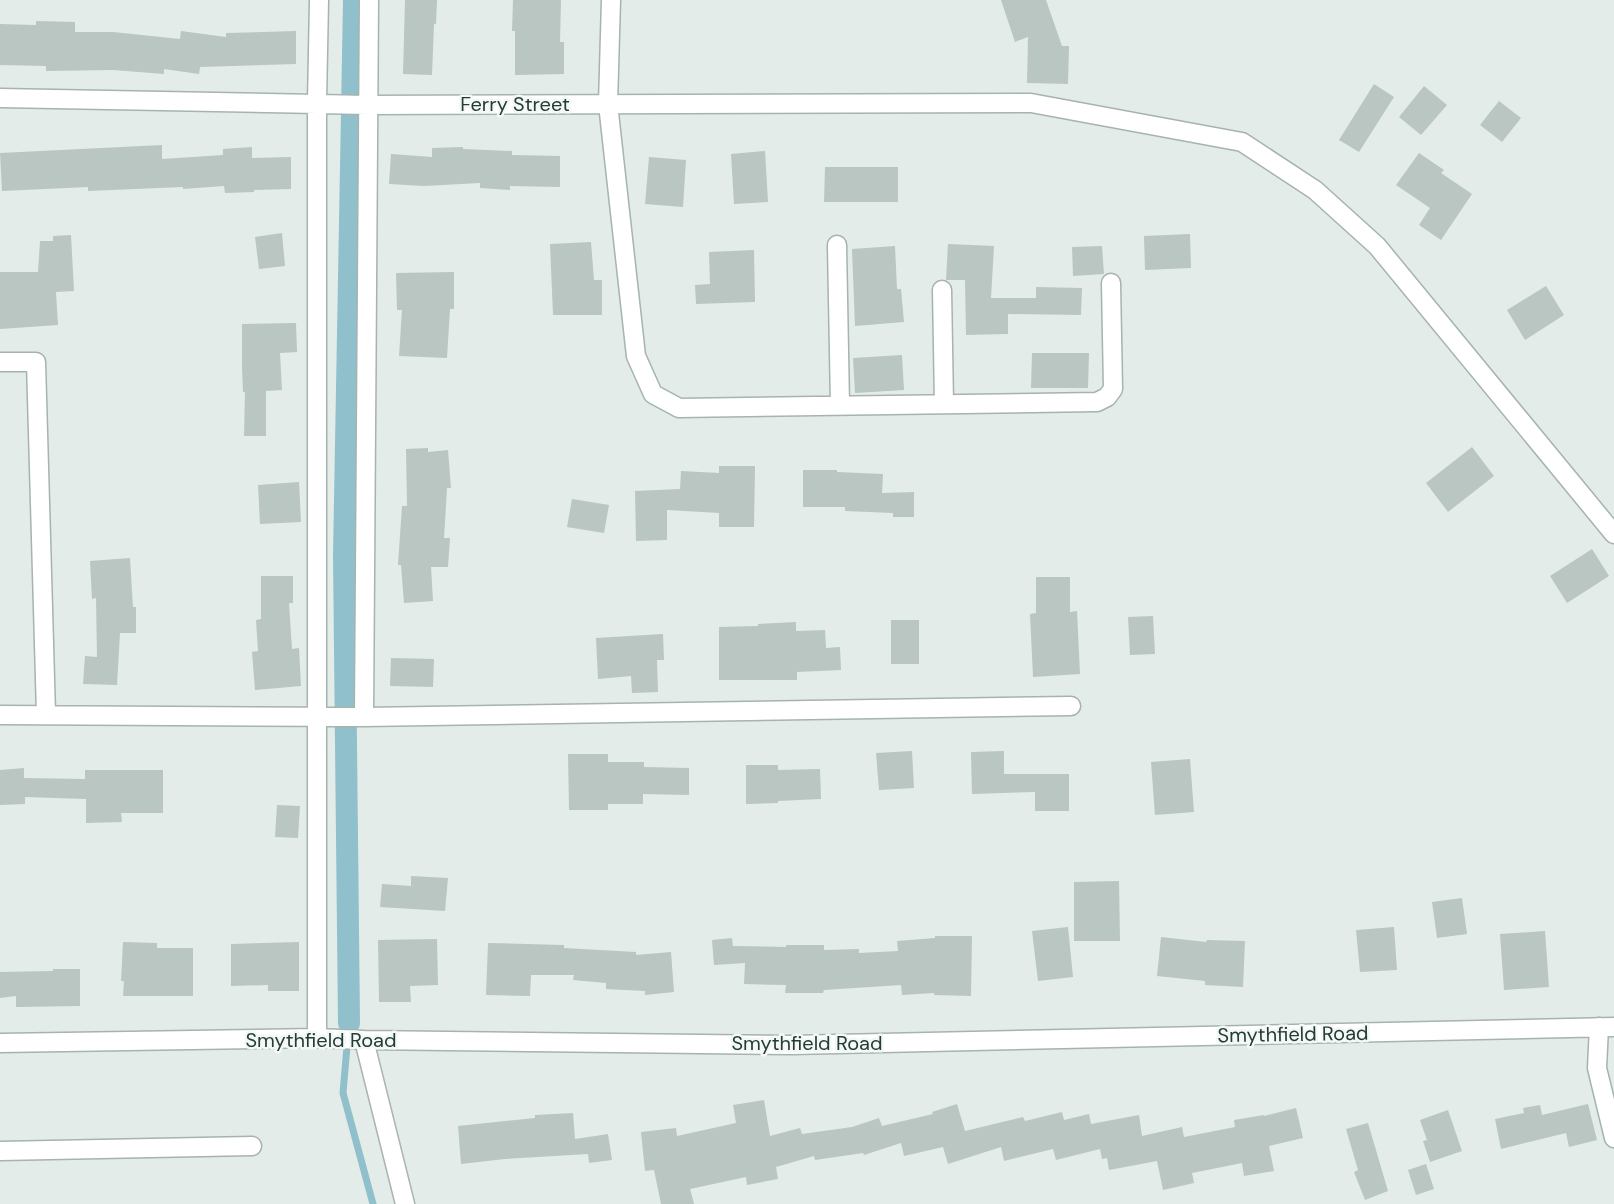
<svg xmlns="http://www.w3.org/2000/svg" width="1614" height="1204" viewBox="0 0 1614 1204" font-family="'DM Sans',sans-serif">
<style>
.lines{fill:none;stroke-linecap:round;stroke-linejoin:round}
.stream{stroke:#90c0cc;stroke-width:7}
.canal{stroke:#90c0cc;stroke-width:22}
.building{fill:#b9c6c1}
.minor-casing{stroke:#a6b3af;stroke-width:21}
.minor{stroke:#fff;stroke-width:18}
.labels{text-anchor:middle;stroke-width:5;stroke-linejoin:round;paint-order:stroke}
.street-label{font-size:20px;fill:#243b36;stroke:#f3f8f6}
</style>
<rect width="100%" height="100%" fill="#e3ece8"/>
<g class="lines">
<path class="stream" d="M 349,1023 L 343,1093 L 373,1204"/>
<path class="canal" d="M 349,1023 L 344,556 L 354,0"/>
</g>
<path class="building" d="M 405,0 L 437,0 L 436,24 L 434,24 L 432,75 L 403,74 Z
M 513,0 L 561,0 L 560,42 L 564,42 L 564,74 L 515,75 L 515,31 L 512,31 Z
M 1001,0 L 1046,0 L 1062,46 L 1069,46 L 1068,84 L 1027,83 L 1028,37 L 1015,42 Z
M 36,21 L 75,22 L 75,32 L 113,32 L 180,39 L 181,31 L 226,37 L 226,33 L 296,31 L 296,64 L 200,67 L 199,74 L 164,69 L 164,74 L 113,70 L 46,71 L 46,66 L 0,65 L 0,24 L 36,25 Z
M 1374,84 L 1394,97 L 1359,152 L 1339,140 Z
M 1424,86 L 1447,105 L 1421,135 L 1399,117 Z
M 1499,101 L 1521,118 L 1502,142 L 1480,125 Z
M 162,145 L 162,159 L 223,155 L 223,149 L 252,147 L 252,158 L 291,157 L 291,189 L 254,190 L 254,192 L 225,193 L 224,186 L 183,189 L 183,187 L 88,191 L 88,187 L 2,191 L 0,153 Z
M 463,147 L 463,149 L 512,151 L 512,155 L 560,156 L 560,187 L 510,186 L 510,190 L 480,188 L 480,183 L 424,186 L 389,184 L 391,154 L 432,157 L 432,148 Z
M 765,151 L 768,202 L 734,204 L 731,154 Z
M 1419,153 L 1444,170 L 1441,173 L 1472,194 L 1441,240 L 1419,225 L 1430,208 L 1396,185 Z
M 649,157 L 686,160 L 683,207 L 645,204 Z
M 825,167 L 898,167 L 898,202 L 824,202 Z
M 282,233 L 285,266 L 259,269 L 255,237 Z
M 1190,234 L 1191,268 L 1145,270 L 1144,236 Z
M 71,235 L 74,291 L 56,292 L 58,325 L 0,329 L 0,272 L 38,272 L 40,241 L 53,241 L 53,236 Z
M 591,242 L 594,280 L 602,280 L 602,315 L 553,315 L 550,244 Z
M 948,244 L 994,246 L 991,298 L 1036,298 L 1036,287 L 1082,288 L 1081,315 L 1008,314 L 1008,334 L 966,335 L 965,280 L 946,280 Z
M 895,246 L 897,289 L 901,289 L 904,322 L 855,326 L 852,249 Z
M 1102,246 L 1104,274 L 1073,276 L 1072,247 Z
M 754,250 L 755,302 L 696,304 L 695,285 L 710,284 L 709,252 Z
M 454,272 L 454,309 L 450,309 L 447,358 L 399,356 L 402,310 L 397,310 L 396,273 Z
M 1546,286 L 1564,315 L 1525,340 L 1507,310 Z
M 296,323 L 297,352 L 280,353 L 282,390 L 266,391 L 266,436 L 244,436 L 245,392 L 243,392 L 242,367 L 242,324 Z
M 1032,353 L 1089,353 L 1088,388 L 1031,388 Z
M 902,355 L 904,390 L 855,393 L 853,358 Z
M 1472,447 L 1494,476 L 1448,512 L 1426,483 Z
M 428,448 L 428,452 L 448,450 L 451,488 L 447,488 L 444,538 L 450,538 L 448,567 L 431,567 L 433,601 L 404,603 L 401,565 L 398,565 L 402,506 L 407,506 L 406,449 Z
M 719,466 L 755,466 L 754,527 L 719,527 L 719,513 L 667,510 L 667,540 L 636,541 L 635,491 L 680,489 L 681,471 L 719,473 Z
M 803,470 L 837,470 L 837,472 L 883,474 L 882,493 L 914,492 L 914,517 L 893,517 L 893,513 L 845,511 L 845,507 L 803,507 Z
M 299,482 L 301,522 L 260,524 L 258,485 Z
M 572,499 L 609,505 L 604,533 L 567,527 Z
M 1592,549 L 1609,576 L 1567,603 L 1550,576 Z
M 130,558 L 133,607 L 136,607 L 136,633 L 120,633 L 117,685 L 83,684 L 85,656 L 97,657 L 96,598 L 92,599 L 90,561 Z
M 261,576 L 293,576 L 293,603 L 289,603 L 292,649 L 299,648 L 301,686 L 255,690 L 252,652 L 258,651 L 256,620 L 261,619 Z
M 1036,577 L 1070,577 L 1070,612 L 1077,611 L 1080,674 L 1033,677 L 1030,614 L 1036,613 Z
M 1153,616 L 1155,654 L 1130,655 L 1128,617 Z
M 891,620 L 919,620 L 919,664 L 891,664 Z
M 796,622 L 796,631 L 825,630 L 826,648 L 840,647 L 841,670 L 797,672 L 797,680 L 719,680 L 719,627 L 758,626 L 758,624 Z
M 663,634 L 664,660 L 657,660 L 658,692 L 632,693 L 631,676 L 598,679 L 596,638 Z
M 391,658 L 434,659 L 433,687 L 390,686 Z
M 912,751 L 914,788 L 879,790 L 876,753 Z
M 1004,751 L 1004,774 L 1069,774 L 1069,811 L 1035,811 L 1035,792 L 972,794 L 971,752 Z
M 568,754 L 608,754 L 608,762 L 644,762 L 644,767 L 689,768 L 689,795 L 643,794 L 643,804 L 608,804 L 608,810 L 569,810 Z
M 1190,759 L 1194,812 L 1155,815 L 1151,762 Z
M 746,765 L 778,765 L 778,770 L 820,769 L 821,799 L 778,801 L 778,803 L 746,804 Z
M 24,768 L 24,778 L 85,779 L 85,770 L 163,770 L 163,813 L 121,813 L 122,822 L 86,823 L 86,799 L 25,797 L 25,804 L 0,805 L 0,770 Z
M 277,805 L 300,806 L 298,838 L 275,837 Z
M 411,876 L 448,878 L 445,911 L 380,907 L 382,884 L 411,886 Z
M 1119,881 L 1120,941 L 1074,941 L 1074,882 Z
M 1462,898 L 1467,934 L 1437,938 L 1432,902 Z
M 1068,927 L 1073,977 L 1038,981 L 1032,931 Z
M 1394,927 L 1397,970 L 1360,972 L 1356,930 Z
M 1545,931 L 1549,987 L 1504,990 L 1500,934 Z
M 935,936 L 972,936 L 971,996 L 934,995 L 934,993 L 902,995 L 901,985 L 824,990 L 823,993 L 785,993 L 786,985 L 744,984 L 745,963 L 714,965 L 712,940 L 732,938 L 733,946 L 786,947 L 786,945 L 824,945 L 824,950 L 859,949 L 859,953 L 898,951 L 897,941 L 935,938 Z
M 1161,937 L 1206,942 L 1207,940 L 1245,941 L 1243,987 L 1205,985 L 1205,981 L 1157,976 Z
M 437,939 L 438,985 L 410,986 L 411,1002 L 379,1002 L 378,940 Z
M 123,942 L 157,943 L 157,948 L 193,948 L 193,996 L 123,996 L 124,981 L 121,981 Z
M 299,942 L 299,991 L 268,991 L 268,985 L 231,986 L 231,944 Z
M 488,943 L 564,945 L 564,948 L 636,952 L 636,955 L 671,952 L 674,992 L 645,995 L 645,991 L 606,989 L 606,983 L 573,980 L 574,975 L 531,975 L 530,996 L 486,995 Z
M 53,969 L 80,969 L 80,1006 L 16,1007 L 16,996 L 0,998 L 0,972 L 53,971 Z
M 764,1100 L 770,1136 L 800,1128 L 802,1134 L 852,1127 L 879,1118 L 882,1126 L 933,1114 L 932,1112 L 957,1104 L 965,1131 L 1023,1117 L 1025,1121 L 1062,1112 L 1064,1120 L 1089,1114 L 1091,1124 L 1139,1115 L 1142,1136 L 1182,1127 L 1184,1137 L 1235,1127 L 1234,1120 L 1264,1115 L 1264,1116 L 1296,1108 L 1303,1138 L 1269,1146 L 1274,1171 L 1244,1176 L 1242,1163 L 1192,1173 L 1194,1183 L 1163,1190 L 1157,1161 L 1109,1170 L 1107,1158 L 1102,1159 L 1100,1149 L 1056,1160 L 1053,1149 L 1004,1161 L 1001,1147 L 948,1164 L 943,1147 L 904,1156 L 901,1143 L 864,1155 L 863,1153 L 815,1160 L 814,1156 L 776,1167 L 778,1179 L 747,1185 L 746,1177 L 690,1189 L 694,1204 L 661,1204 L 654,1170 L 645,1171 L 641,1132 L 676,1128 L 677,1136 L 736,1123 L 733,1105 Z
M 1588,1104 L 1597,1140 L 1569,1147 L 1566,1133 L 1501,1149 L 1495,1119 L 1524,1113 L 1523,1108 L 1540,1105 L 1542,1115 Z
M 1448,1110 L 1462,1151 L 1430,1162 L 1423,1141 L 1427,1140 L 1420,1120 Z
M 573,1113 L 575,1139 L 608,1134 L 612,1160 L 589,1163 L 588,1154 L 505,1159 L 461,1164 L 458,1126 L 535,1118 L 535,1115 Z
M 1368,1123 L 1388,1191 L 1365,1200 L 1354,1172 L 1358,1170 L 1346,1129 Z
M 1426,1164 L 1434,1189 L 1416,1195 L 1408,1170 Z"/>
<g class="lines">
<defs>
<path id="minor" d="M 611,0 L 608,104 L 636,356 L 653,394 L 679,408 L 1097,402 L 1107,397 L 1113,389 L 1111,283
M 0,98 L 368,105 L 1031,103 L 1242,142 L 1315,190 L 1377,246 L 1614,534
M 837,245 L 840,405
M 942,290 L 944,404
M 0,362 L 36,362 L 46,714
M 0,715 L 364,717 L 1071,706
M 364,717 L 369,0
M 1599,1027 L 1597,1068 L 1614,1138
M 317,1038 L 317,102 L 319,0
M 364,1040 L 405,1204
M 0,1043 L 317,1038 L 364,1040 L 792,1045 L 1614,1027
M 0,1151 L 252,1146"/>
</defs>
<use href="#minor" class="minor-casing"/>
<use href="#minor" class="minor"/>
</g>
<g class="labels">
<g class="street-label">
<text x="515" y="111">Ferry Street</text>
<text transform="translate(1293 1034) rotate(-1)" y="7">Smythfield Road</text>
<text x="321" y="1047">Smythfield Road</text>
<text x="807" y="1050">Smythfield Road</text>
</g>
</g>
</svg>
